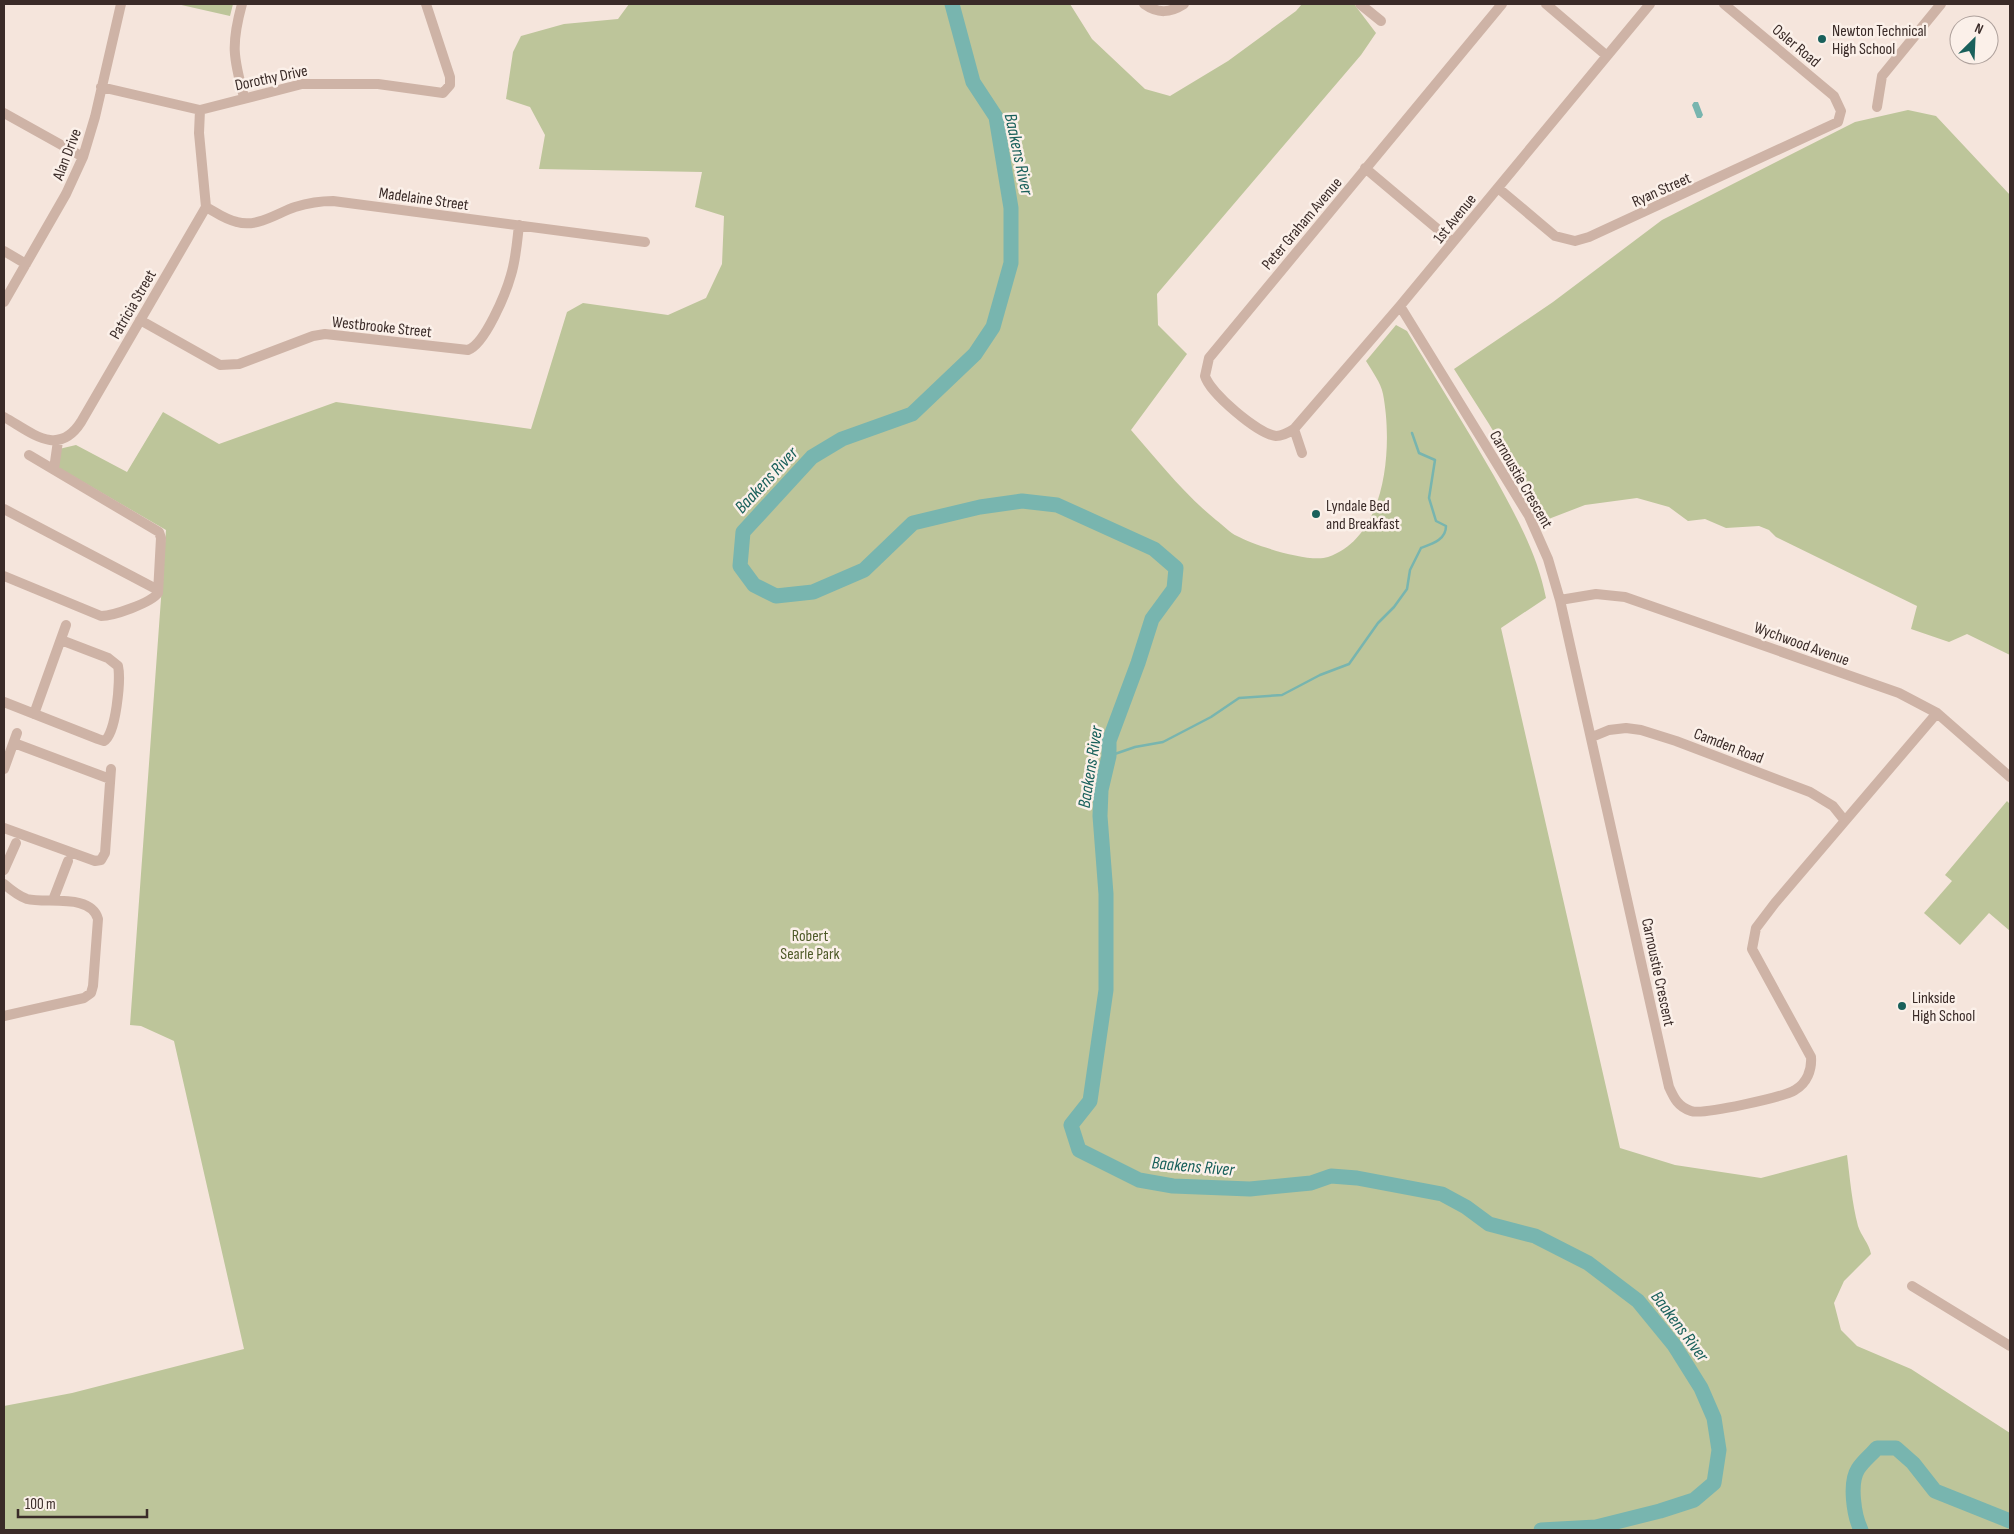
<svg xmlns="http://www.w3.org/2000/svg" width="2014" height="1534" viewBox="0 0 2014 1534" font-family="'Sofia Sans Condensed',sans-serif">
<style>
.green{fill:#bdc59a}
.water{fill:#78b5af}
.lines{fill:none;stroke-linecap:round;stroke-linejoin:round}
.stream{stroke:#78b5af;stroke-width:2.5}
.river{stroke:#78b5af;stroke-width:15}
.minor{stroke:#ceb3a6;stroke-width:10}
.poi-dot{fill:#19605b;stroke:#fbf0e9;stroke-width:2}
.labels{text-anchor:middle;stroke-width:5;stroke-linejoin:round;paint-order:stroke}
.poi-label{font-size:16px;fill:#3a2b28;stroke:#fbf0e9;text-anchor:start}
.street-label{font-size:16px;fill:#3a2b28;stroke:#fbf0e9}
.park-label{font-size:16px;fill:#4f5a29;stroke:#fbf0e9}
.water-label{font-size:18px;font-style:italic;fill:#19605b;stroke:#fbf0e9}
</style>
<rect width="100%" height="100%" fill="#f5e5dc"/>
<path class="green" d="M 177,4 L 233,4 L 230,16 Z
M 629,4 L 1070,4 L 1092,39 L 1145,89 L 1170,96 L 1228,61 L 1296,11 L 1302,4 L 1354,4 L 1376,33 L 1361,55 L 1157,294 L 1158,325 L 1187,354 L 1131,430 C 1158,461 1184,494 1216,520 C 1223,525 1230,533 1237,536 C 1256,546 1309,563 1328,557 C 1387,537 1393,446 1383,394 C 1381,383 1372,371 1366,361 L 1396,325 L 1407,331 C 1436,379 1466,427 1494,476 C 1516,516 1537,553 1546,598 L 1501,628 L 1620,1148 L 1675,1165 L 1761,1178 L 1847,1155 C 1850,1179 1852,1203 1858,1226 C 1861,1236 1869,1243 1871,1254 L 1844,1281 L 1834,1303 L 1841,1330 L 1857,1346 L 1911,1369 L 2010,1433 L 2010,1530 L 4,1530 L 4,1406 L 72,1393 L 244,1349 L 174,1041 L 141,1026 L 130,1025 L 166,530 L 59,468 L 59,449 L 76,445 L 127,472 L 163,412 L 219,444 L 336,402 L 531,429 L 567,312 L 583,303 L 668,315 L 706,298 L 722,264 L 724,216 L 695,207 L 702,172 L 539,169 L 545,135 L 530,107 L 506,99 L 513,52 L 521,36 L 564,24 L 618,19 Z
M 1908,110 L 1936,116 L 2010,195 L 2010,655 L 1967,634 L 1949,642 L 1911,629 L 1917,606 L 1776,537 L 1769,530 L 1759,526 L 1726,528 L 1705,519 L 1688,521 L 1669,507 L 1637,498 L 1585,505 L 1546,520 L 1489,424 L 1454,369 L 1553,302 L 1662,220 L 1855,122 Z
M 2007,801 L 2010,804 L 2010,931 L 1989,913 L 1960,945 L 1924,913 L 1952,881 L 1945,875 Z"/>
<path class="water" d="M 1694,102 L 1698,102 L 1703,115 L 1701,118 L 1697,118 L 1692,105 Z"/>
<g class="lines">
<path class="stream" d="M 1109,756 L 1135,747 L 1163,742 L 1211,717 L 1239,698 L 1282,695 L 1320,675 L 1349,664 L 1378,623 L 1394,607 L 1407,589 L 1410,570 L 1421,548 C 1432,544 1446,540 1446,526 L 1436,521 L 1429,498 L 1435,460 L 1419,453 L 1412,433"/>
<path class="river" d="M 952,4 L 973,82 L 996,117 L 1011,208 L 1011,263 L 993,327 L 975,354 L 912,414 L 842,439 L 812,457 L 743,532 L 740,566 L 754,585 L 776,596 L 813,592 L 864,570 L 913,523 L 980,507 L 1022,501 L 1057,505 L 1154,549 L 1176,568 L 1174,589 L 1152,619 L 1138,663 L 1109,741 L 1109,756 L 1101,790 L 1100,816 L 1106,894 L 1106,990 L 1090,1101 L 1071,1125 L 1079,1150 L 1139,1180 L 1173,1186 L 1250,1189 L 1311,1183 L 1331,1176 L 1357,1178 L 1442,1194 L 1466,1207 L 1489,1224 L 1535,1236 L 1588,1263 L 1638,1301 L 1674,1345 L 1701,1388 L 1714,1418 L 1719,1450 L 1714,1483 L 1694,1500 L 1660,1511 L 1596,1527 L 1541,1530
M 1861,1530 C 1854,1516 1849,1483 1858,1469 C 1863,1461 1871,1455 1877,1448 L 1896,1448 L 1913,1463 L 1935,1491 L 2010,1521"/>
<path class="minor" d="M 242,4 C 231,44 233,57 244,97
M 1144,4 C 1158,14 1170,13 1184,4
M 1360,4 L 1381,21
M 1502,4 L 1209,358 L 1205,376 C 1210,393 1258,434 1276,436 C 1283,436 1288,433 1294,429 L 1400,306 L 1650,4
M 1546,4 L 1607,56
M 101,87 L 200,110 L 302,84 L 378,84 L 443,93 L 450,85 L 450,77 L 426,4
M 1877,107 L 1882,76 L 1941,4
M 4,113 L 83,157
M 1365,168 L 1453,242
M 1498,188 L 1555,236 L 1575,241 L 1589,237 L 1838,122 L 1841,111 L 1834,96 L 1724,4
M 206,207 C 215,212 226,220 237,222 C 257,228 277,213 295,207 C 308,203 320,201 333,201 L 645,242
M 4,251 L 26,264
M 4,302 L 66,194 L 83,157 L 95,117 L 121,4
M 1400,306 L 1529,516 L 1548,559 L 1560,600 L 1669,1087 C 1674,1098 1678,1107 1691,1111 C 1703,1115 1784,1097 1795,1090 C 1807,1083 1812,1070 1811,1057 L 1752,949 L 1756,928 L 1775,903 L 1937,713
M 140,320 L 220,365 L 239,364 L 313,336 L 325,334 L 468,350 C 485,344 506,293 511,275 C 516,259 517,242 519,225
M 4,417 C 31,432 58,458 81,422 L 206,207 L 199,133 L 200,110
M 1294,429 L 1302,453
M 54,469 L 58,441
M 4,509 L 158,590
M 4,576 L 101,616 C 113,616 151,603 158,593 L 161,538 L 159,532 L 29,455
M 1560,600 L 1596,594 L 1625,597 L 1899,693 L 1937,713 L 2010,777
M 4,702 L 98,739 L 104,741 C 116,735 121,679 118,666 L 108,658 L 61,640
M 34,714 L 66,625
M 1592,737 L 1609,730 L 1626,728 L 1641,730 L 1676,741 L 1810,792 L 1833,806 L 1845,821
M 14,743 L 110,779
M 4,769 L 17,733
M 4,828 L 95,861 L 101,860 L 105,853 L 111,769
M 4,870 L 16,843
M 4,884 C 11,890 18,896 27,899 C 46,904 91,893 98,919 L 93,986 L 91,993 L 84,998 L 4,1016
M 53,900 L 68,861
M 1912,1286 L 2010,1346"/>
</g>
<g class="poi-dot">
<circle cx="1822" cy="39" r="5"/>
<circle cx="1316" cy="514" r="5"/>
<circle cx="1902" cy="1006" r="5"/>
</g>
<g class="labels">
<g class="poi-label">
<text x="1832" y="36">Newton Technical<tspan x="1832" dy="18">High School</tspan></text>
<text x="1326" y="511">Lyndale Bed<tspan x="1326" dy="18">and Breakfast</tspan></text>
<text x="1912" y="1003">Linkside<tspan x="1912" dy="18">High School</tspan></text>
</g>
<g class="street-label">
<text transform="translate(1797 45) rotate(40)" y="6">Osler Road</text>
<text transform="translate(271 77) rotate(-12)" y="6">Dorothy Drive</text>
<text transform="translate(66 154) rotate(-69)" y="6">Alan Drive</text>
<text transform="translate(1661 189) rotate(-24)" y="6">Ryan Street</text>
<text transform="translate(424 198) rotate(8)" y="6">Madelaine Street</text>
<text transform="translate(1454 218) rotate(-51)" y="6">1st Avenue</text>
<text transform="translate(1301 223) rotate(-50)" y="6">Peter Graham Avenue</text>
<text transform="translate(132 304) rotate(-60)" y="6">Patricia Street</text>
<text transform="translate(382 326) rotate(6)" y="6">Westbrooke Street</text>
<text transform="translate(1522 479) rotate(60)" y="6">Carnoustie Crescent</text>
<text transform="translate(1802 643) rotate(20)" y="6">Wychwood Avenue</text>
<text transform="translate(1729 745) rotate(21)" y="6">Camden Road</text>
<text transform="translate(1659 972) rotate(78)" y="6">Carnoustie Crescent</text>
</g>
<g class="park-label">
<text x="810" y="941">Robert<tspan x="810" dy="18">Searle Park</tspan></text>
</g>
<g class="water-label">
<text transform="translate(1019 154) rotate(78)" y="6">Baakens River</text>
<text transform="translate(766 480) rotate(-47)" y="6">Baakens River</text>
<text transform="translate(1090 767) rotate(-81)" y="6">Baakens River</text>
<text transform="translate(1193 1166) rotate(5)" y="6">Baakens River</text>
<text transform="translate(1680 1326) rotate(53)" y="6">Baakens River</text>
</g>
</g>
<rect width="2014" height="1534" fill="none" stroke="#3a2b28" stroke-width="10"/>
<g transform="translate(1974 40) rotate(24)"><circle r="24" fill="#fbf0e9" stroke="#aea19c"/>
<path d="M0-4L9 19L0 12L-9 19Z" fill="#19605b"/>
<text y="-8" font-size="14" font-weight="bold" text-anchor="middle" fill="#3a2b28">N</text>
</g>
<path d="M18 1509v8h129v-8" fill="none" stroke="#3a2b28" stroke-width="2.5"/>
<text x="25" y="1509" font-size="15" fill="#3a2b28" stroke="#fbf0e9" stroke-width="4" paint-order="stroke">100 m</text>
</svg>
